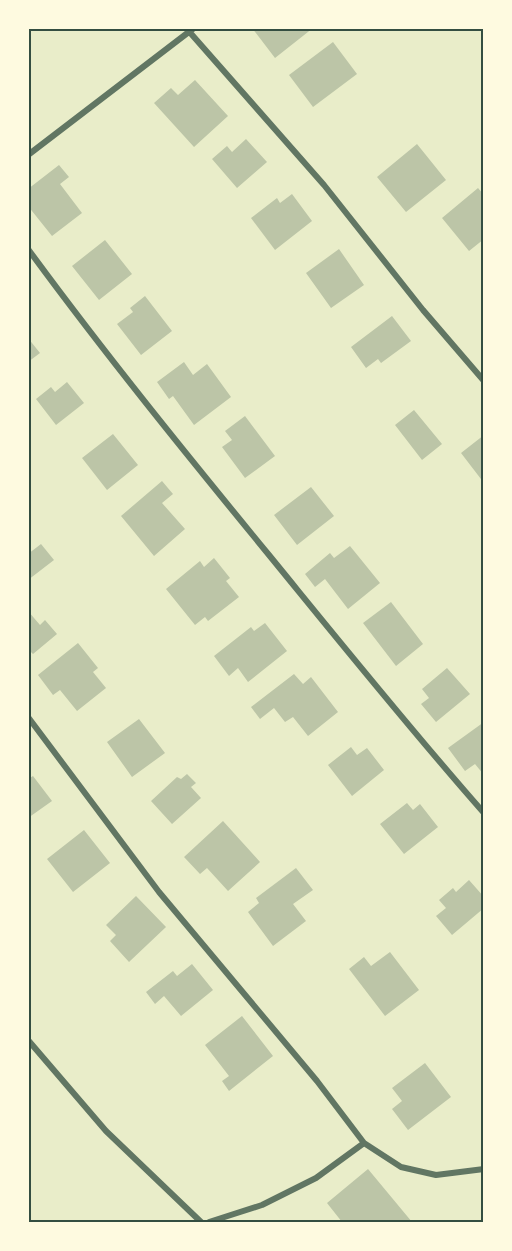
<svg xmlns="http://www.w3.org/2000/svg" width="512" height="1251" viewBox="0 0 512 1251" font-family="Arial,sans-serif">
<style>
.building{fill:#bcc5a7}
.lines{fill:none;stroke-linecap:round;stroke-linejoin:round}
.minor{stroke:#617663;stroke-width:6}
.neatline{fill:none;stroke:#344e41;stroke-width:2}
</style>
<rect width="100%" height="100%" fill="#e9edc9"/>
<path class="building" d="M 252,28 L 313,28 L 275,58 Z
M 333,42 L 357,74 L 313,107 L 289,75 Z
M 195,80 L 228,116 L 194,147 L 154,103 L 171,88 L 178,95 Z
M 246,139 L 267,162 L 237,188 L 212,159 L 227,146 L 232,152 Z
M 417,144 L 446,180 L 406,212 L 377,177 Z
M 59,165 L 69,177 L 60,184 L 82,213 L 52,236 L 28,206 L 28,189 Z
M 478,188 L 484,195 L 484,239 L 469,251 L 442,218 Z
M 292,194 L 312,221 L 275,250 L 251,218 L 277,198 L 280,203 Z
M 105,240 L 132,274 L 99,300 L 72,266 Z
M 339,249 L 364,285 L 331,308 L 306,273 Z
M 145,296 L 172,331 L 141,355 L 117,324 L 133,312 L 130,308 Z
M 392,316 L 411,341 L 381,363 L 378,359 L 366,368 L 351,347 Z
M 28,338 L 40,353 L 28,362 Z
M 184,362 L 193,375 L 207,364 L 231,397 L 194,425 L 173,396 L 169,399 L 157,382 Z
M 67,382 L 84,403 L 56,425 L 36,399 L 51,387 L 55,392 Z
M 414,410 L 442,444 L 422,460 L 395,425 Z
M 245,416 L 275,456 L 245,478 L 222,447 L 232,440 L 225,431 Z
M 113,434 L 138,465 L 107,490 L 82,458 Z
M 484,435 L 484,483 L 461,453 Z
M 162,481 L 173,494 L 162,503 L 185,529 L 154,556 L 121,516 Z
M 311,487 L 334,516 L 297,545 L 274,515 Z
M 41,544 L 54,560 L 28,580 L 28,554 Z
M 350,546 L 380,583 L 348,609 L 325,579 L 315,587 L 305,574 L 330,553 L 334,558 Z
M 214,558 L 230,578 L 226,581 L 239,597 L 208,621 L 205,617 L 195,625 L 166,589 L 200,561 L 204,567 Z
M 391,602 L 423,644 L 396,666 L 363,623 Z
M 28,611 L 40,625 L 45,620 L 57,634 L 33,654 L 28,649 Z
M 265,623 L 287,651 L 248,682 L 238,668 L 229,676 L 214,656 L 251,627 L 254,631 Z
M 78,643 L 98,668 L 93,672 L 106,688 L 77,711 L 60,690 L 53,695 L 38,675 Z
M 447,668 L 470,694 L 436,722 L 421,704 L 429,698 L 422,689 Z
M 294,674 L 303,684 L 311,677 L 338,712 L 308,736 L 293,717 L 285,722 L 274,708 L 260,719 L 251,707 Z
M 139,719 L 165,753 L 132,777 L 107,742 Z
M 484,722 L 484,775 L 475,764 L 465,771 L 448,748 Z
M 351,747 L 357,755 L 367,748 L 384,770 L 352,796 L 328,765 Z
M 187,774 L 196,783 L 191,787 L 201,798 L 172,824 L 151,801 L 177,777 L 181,779 Z
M 33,776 L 52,801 L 28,818 L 28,779 Z
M 407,803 L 413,810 L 420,804 L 438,827 L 404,854 L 380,824 Z
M 223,821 L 260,862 L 228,891 L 207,868 L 200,874 L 184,857 Z
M 84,830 L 110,863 L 73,892 L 47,859 Z
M 296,868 L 313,890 L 293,904 L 306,921 L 273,946 L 248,912 L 259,903 L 256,898 Z
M 469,880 L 484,897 L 484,908 L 452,935 L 436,916 L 446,908 L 439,900 L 453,888 L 456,892 Z
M 136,896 L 166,927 L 129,962 L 110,941 L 116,935 L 106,925 Z
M 390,952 L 419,990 L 385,1016 L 349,969 L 364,957 L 371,966 Z
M 192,964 L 213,990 L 181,1016 L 164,996 L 155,1004 L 146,992 L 173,971 L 177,976 Z
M 242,1016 L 273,1056 L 229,1091 L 222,1081 L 229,1076 L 205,1045 Z
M 425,1063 L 451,1097 L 408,1130 L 392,1109 L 402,1101 L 392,1088 Z
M 368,1169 L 412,1222 L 342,1222 L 327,1203 Z"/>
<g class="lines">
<path class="minor" d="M 186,28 L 324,185 L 423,310 L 484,381
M 28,155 L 194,28
M 28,249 C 105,354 187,455 269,555 C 340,642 410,729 484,813
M 28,717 L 159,892 L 317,1081 L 364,1143 L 401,1167 L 436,1175 L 484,1169
M 28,1040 L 106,1131 L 201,1222
M 209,1222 L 262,1205 L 316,1178 L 364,1143"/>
</g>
<rect width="512" height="1251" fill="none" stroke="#fefae0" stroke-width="60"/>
<rect x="30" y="30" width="452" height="1191" class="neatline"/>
</svg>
